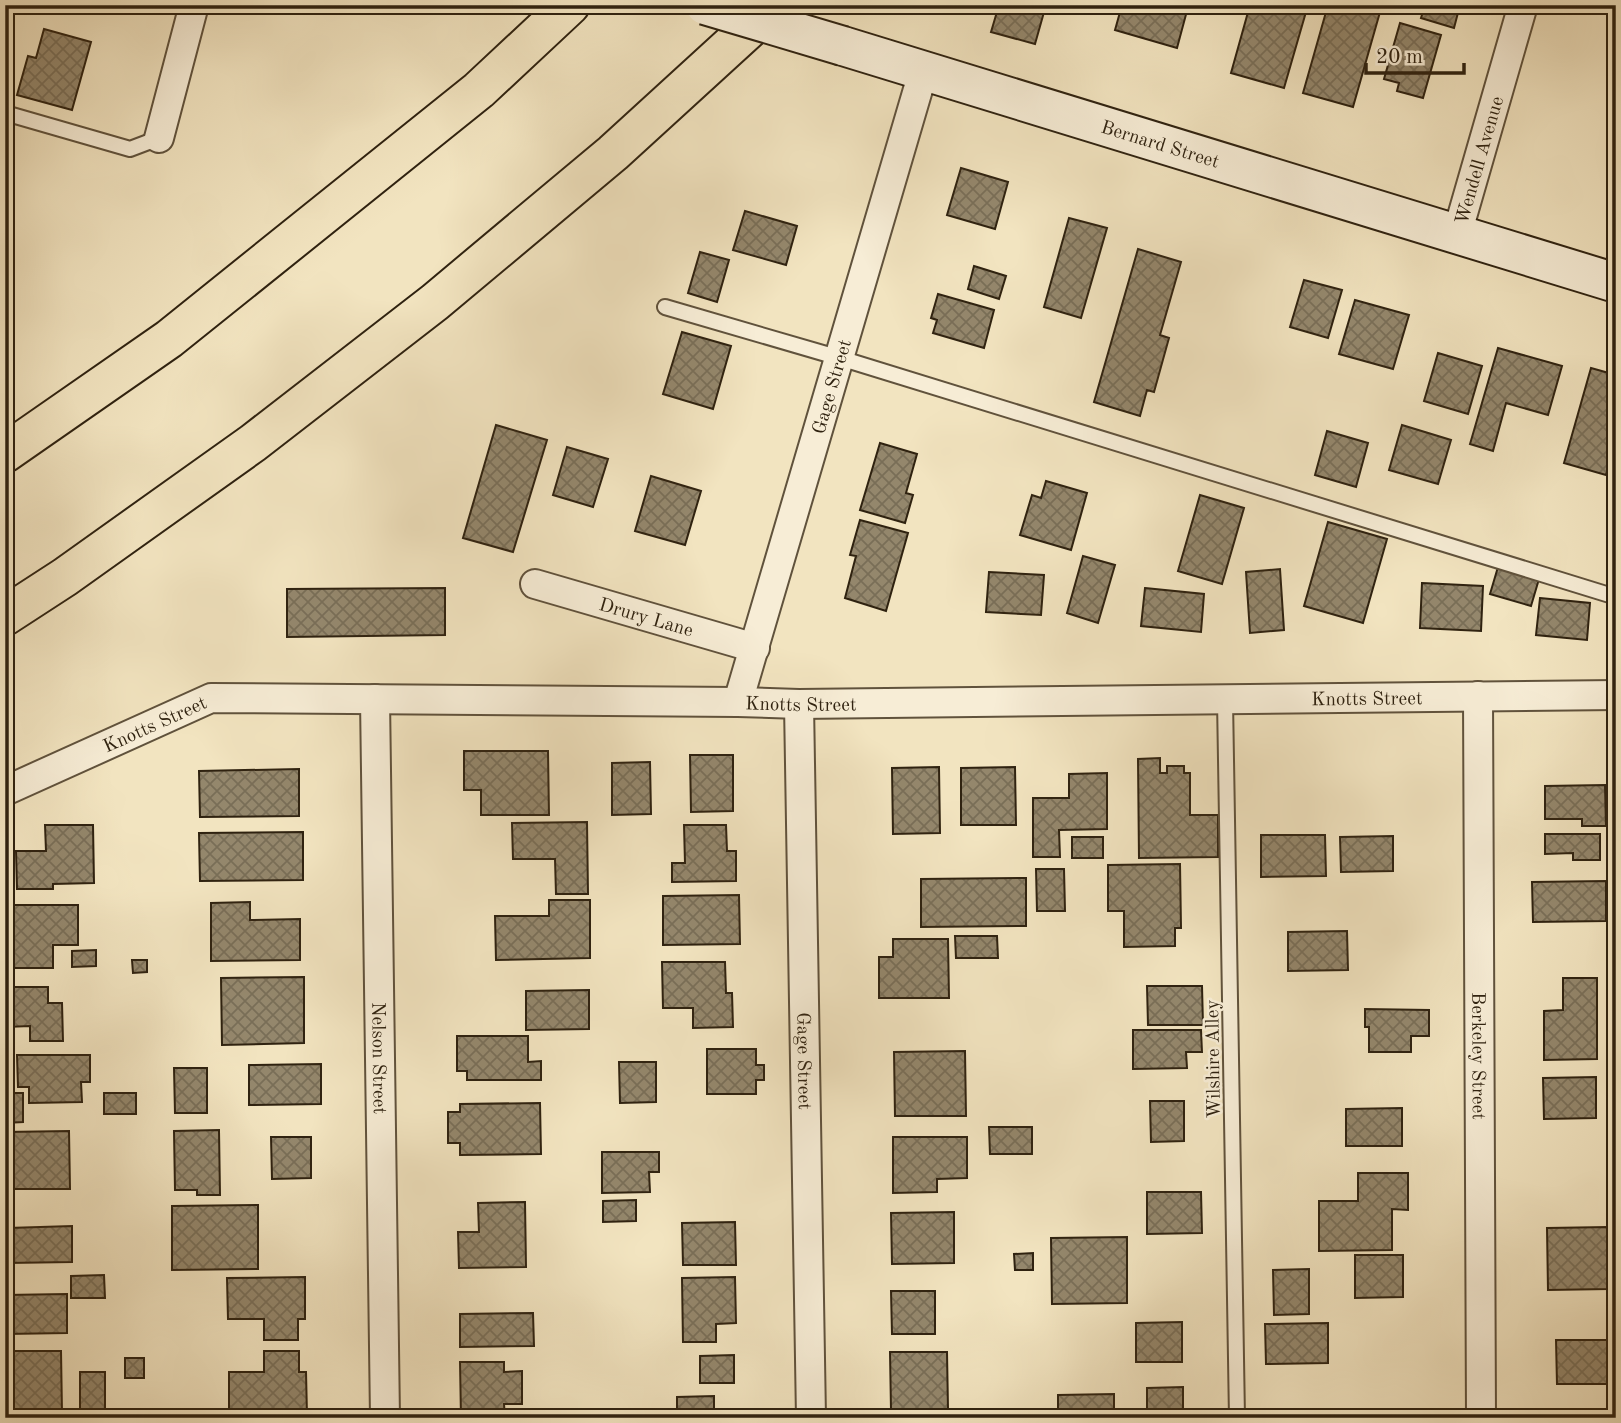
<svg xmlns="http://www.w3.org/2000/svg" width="1621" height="1423" viewBox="0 0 1621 1423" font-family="'Old Standard TT',serif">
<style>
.building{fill:url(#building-cross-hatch);stroke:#2f2210;stroke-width:2}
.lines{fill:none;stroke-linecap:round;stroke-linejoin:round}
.lane-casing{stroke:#60523c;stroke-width:18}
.street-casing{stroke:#60523c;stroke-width:32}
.secondary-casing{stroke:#2f2210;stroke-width:42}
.highway-casing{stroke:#2f2210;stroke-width:42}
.lane{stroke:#f7edd6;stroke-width:14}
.street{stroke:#f7edd6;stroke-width:28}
.secondary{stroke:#f7edd6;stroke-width:38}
.highway{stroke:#f2e4c0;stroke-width:38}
.secondary-bridge-casing{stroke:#2f2210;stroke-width:42;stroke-linecap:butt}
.secondary-bridge{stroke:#f7edd6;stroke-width:38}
.labels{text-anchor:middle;stroke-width:5;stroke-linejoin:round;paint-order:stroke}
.street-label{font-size:19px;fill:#2f2210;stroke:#f7edd6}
</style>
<defs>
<pattern id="building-cross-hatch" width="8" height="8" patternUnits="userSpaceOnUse" patternTransform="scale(1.75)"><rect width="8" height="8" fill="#94876c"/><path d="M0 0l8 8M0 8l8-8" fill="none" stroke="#796e57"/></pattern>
</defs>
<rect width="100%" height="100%" fill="#f2e4c0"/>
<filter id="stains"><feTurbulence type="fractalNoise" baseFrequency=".00286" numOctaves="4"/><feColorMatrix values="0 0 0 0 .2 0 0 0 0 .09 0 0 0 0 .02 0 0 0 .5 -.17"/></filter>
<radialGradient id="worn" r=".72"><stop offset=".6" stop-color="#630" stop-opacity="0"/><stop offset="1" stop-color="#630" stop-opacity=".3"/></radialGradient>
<path class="building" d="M 999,5 L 1046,5 L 1035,44 L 991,32 Z
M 1122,5 L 1185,5 L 1188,7 L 1177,48 L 1115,30 Z
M 1250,5 L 1308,5 L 1284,88 L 1231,73 Z
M 1328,5 L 1382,5 L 1353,107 L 1303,93 Z
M 1425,5 L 1460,5 L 1454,28 L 1421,18 Z
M 1400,23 L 1441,35 L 1423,98 L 1397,91 L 1399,83 L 1384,79 Z
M 44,29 L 91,42 L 72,110 L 17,95 L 28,56 L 36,58 Z
M 961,168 L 1008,182 L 995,229 L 947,215 Z
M 745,211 L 797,226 L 786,265 L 733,250 Z
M 1069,218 L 1107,228 L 1081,318 L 1044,307 Z
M 1138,249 L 1181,262 L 1160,335 L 1169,338 L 1154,392 L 1147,390 L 1140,416 L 1094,402 Z
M 700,252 L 729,260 L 717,302 L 688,293 Z
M 974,266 L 1006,276 L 999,299 L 968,289 Z
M 1304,280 L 1342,290 L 1328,338 L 1290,327 Z
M 938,294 L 994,310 L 984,348 L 933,333 L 937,320 L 931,318 Z
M 1355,300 L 1409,315 L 1393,369 L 1339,354 Z
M 682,332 L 731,346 L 713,409 L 663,394 Z
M 1498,348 L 1562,366 L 1548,415 L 1506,403 L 1493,451 L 1470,444 Z
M 1438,353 L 1482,366 L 1468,414 L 1424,401 Z
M 1591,368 L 1616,375 L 1616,443 L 1606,475 L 1564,463 Z
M 496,425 L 547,440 L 513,552 L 463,538 Z
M 1402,425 L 1451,440 L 1438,484 L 1389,470 Z
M 1327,431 L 1368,443 L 1356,487 L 1315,475 Z
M 880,443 L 917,454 L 906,493 L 913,495 L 905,523 L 860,510 Z
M 567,447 L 608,459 L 593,507 L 553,495 Z
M 651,476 L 701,491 L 685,545 L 635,531 Z
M 1046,481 L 1087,493 L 1071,550 L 1020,535 L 1032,495 L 1041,498 Z
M 1200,495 L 1244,508 L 1222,584 L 1178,571 Z
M 860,520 L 908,533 L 886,611 L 845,598 L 856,556 L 850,555 Z
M 1328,522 L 1387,539 L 1363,623 L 1304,606 Z
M 1083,556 L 1115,565 L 1098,623 L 1067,613 Z
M 1498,567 L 1539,579 L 1531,606 L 1490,594 Z
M 1280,569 L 1284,630 L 1250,633 L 1246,572 Z
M 989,572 L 1044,575 L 1041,615 L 986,612 Z
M 1422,583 L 1483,586 L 1481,631 L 1420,628 Z
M 445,588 L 445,635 L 287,637 L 287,589 Z
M 1145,588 L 1204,594 L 1201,632 L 1141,626 Z
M 1540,598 L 1590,603 L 1587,640 L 1536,635 Z
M 464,751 L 548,751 L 549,815 L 481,815 L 481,790 L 464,790 Z
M 690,755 L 733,755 L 733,811 L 691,812 Z
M 1160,758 L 1160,773 L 1167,773 L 1167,766 L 1184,766 L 1184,773 L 1190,773 L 1190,815 L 1218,815 L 1218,857 L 1139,858 L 1138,759 Z
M 650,762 L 651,814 L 612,815 L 612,763 Z
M 939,767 L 940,833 L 893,834 L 892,768 Z
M 1015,767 L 1016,825 L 961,825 L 961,768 Z
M 299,769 L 299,816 L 200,817 L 199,771 Z
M 1107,773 L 1107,829 L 1059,830 L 1060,857 L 1033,857 L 1033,798 L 1069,798 L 1069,774 Z
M 1605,785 L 1606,826 L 1582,826 L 1582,819 L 1545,819 L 1545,786 Z
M 587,822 L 588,894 L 556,894 L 555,859 L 513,859 L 512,823 Z
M 45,825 L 93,825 L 94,883 L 53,884 L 53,889 L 17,889 L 16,851 L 46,851 Z
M 684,825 L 726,825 L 727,851 L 736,851 L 736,881 L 672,882 L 672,863 L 685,863 Z
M 303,832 L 303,880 L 200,881 L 199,833 Z
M 1545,834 L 1600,834 L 1600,860 L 1573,860 L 1573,853 L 1545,854 Z
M 1261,835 L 1325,835 L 1326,876 L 1261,877 Z
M 1393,836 L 1393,871 L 1341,872 L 1340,837 Z
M 1072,837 L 1103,837 L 1103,858 L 1072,858 Z
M 1180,864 L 1181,928 L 1175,928 L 1175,946 L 1124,947 L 1124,911 L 1108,911 L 1108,865 Z
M 1036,869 L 1064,869 L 1065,911 L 1037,911 Z
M 1026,878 L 1026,926 L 921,927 L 921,879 Z
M 1606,881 L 1606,921 L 1533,922 L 1532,882 Z
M 739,895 L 740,944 L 663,945 L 663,896 Z
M 549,900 L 590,900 L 590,958 L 496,960 L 495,916 L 549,916 Z
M 250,902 L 250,920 L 300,919 L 300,960 L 211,961 L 211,903 Z
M 5,905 L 78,905 L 78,945 L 53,945 L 53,968 L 8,968 L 8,943 L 5,943 Z
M 1347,931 L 1348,970 L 1288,971 L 1288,932 Z
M 955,936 L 997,936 L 998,958 L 956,958 Z
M 893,939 L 948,939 L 949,998 L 879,998 L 879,957 L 893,957 Z
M 96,950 L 96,966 L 72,967 L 72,951 Z
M 132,960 L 147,960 L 147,972 L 133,973 Z
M 662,962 L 725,962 L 726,993 L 732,993 L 733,1027 L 693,1028 L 693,1008 L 663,1008 Z
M 304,977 L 304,1043 L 222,1045 L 221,978 Z
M 1563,978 L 1597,978 L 1597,1059 L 1544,1060 L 1544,1011 L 1563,1010 Z
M 1147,986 L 1202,986 L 1203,1025 L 1148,1025 Z
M 6,987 L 48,987 L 48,1003 L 62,1003 L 63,1041 L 30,1041 L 30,1026 L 6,1027 Z
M 589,990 L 589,1029 L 526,1030 L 526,991 Z
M 1365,1009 L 1429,1010 L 1429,1036 L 1411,1036 L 1411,1052 L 1369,1052 L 1369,1027 L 1365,1027 Z
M 1133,1030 L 1201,1030 L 1202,1052 L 1186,1052 L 1187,1068 L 1133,1069 Z
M 457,1036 L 528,1036 L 528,1062 L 541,1061 L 541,1080 L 467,1080 L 467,1071 L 457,1071 Z
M 707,1049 L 756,1049 L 756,1065 L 764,1065 L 764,1080 L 756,1080 L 756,1094 L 707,1094 Z
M 965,1051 L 966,1116 L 895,1116 L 894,1052 Z
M 17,1055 L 90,1055 L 90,1082 L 81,1082 L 82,1102 L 29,1103 L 29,1087 L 18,1087 Z
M 619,1062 L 656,1062 L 656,1102 L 620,1103 Z
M 321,1064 L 321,1104 L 249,1105 L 249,1065 Z
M 174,1068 L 207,1068 L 207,1113 L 175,1113 Z
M 1596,1077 L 1596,1118 L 1544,1119 L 1543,1078 Z
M 5,1093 L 23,1093 L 23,1122 L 5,1123 Z
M 104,1093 L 136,1093 L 136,1114 L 104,1114 Z
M 1150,1101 L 1184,1101 L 1184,1141 L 1151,1142 Z
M 540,1103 L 541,1154 L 460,1155 L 460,1143 L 448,1143 L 448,1112 L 460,1112 L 460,1104 Z
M 1402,1108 L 1402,1146 L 1346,1146 L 1346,1109 Z
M 989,1127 L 1032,1127 L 1032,1154 L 990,1154 Z
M 219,1130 L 220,1195 L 197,1195 L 197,1190 L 175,1190 L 174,1131 Z
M 69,1131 L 70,1189 L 7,1189 L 5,1132 Z
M 271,1137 L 311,1137 L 311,1178 L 272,1179 Z
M 893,1137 L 967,1137 L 967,1178 L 937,1179 L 937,1192 L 893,1193 Z
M 602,1152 L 659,1152 L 659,1172 L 649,1172 L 650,1192 L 602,1193 Z
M 1358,1173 L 1408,1173 L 1408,1210 L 1392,1209 L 1392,1250 L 1319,1251 L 1319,1201 L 1358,1201 Z
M 1147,1192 L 1201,1192 L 1202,1233 L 1147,1234 Z
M 636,1200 L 636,1221 L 603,1222 L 603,1201 Z
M 525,1202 L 526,1267 L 459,1268 L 458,1232 L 479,1232 L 478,1203 Z
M 258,1205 L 258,1269 L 172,1270 L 172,1206 Z
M 954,1212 L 954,1263 L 892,1264 L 891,1213 Z
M 735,1222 L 736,1265 L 683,1265 L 682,1223 Z
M 72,1226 L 72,1262 L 8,1263 L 8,1228 Z
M 1608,1227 L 1609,1289 L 1548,1290 L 1547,1228 Z
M 1127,1237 L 1127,1303 L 1052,1304 L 1051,1238 Z
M 1033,1253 L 1033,1270 L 1015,1270 L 1014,1254 Z
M 1355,1255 L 1403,1255 L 1403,1297 L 1355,1298 Z
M 1309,1269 L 1309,1314 L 1274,1315 L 1273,1270 Z
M 104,1275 L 105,1298 L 71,1298 L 71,1276 Z
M 305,1277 L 305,1319 L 298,1319 L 298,1340 L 264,1340 L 264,1319 L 228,1319 L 227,1278 Z
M 735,1277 L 736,1323 L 716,1324 L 716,1342 L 683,1342 L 682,1278 Z
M 891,1291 L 935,1291 L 935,1334 L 892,1334 Z
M 67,1294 L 67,1333 L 6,1334 L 5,1295 Z
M 533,1313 L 534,1346 L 460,1347 L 460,1314 Z
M 1182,1322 L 1182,1362 L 1136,1362 L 1136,1323 Z
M 1328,1323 L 1328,1363 L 1266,1364 L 1265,1324 Z
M 1556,1340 L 1611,1340 L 1611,1384 L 1557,1384 Z
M 9,1351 L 61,1351 L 62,1413 L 6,1414 L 5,1370 L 9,1370 Z
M 264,1351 L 299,1351 L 299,1372 L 306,1372 L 307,1415 L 229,1416 L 229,1372 L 264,1372 Z
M 890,1352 L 947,1352 L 948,1409 L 891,1410 Z
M 734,1355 L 734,1383 L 700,1383 L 700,1356 Z
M 125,1358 L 144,1358 L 144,1378 L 125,1378 Z
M 460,1362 L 504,1362 L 504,1372 L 522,1371 L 522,1404 L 504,1404 L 505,1418 L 461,1418 Z
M 80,1372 L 105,1372 L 105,1417 L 80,1418 Z
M 1183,1387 L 1183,1417 L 1147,1417 L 1147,1388 Z
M 1114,1394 L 1114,1418 L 1058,1418 L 1058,1395 Z
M 714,1396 L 714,1418 L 677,1418 L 677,1397 Z
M 522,1414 L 588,1414 L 588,1418 L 522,1418 Z"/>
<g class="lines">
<defs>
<path id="lane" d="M 5,113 L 130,149 L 159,138
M 665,307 L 840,358 L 1616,597
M 1225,700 L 1237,1418"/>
<g id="street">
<path d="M 159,138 L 194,5"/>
<path id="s1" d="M 1457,234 L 1523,5"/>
<path id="s2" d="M 535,584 L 755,648"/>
<path id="s3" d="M 1478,696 L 1481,1418"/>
<path id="s4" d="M 375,699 L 385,1418"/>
<path id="s5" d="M 738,702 L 924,69"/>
<path id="s6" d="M 799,704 L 811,1418"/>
<path id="s7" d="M 5,791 L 211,698 L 738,702 L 799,704 L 1616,695"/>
</g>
<g id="secondary">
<path id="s8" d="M 843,46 L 1616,283"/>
</g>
<path id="highway" d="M 5,453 L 169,339 L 479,90 L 570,5
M 5,616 L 65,577 L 253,443 L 435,302 L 613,153 L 775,5"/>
</defs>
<use href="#lane" class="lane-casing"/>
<use href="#street" class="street-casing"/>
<use href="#secondary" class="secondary-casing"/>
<use href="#highway" class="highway-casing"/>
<use href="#lane" class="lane"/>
<use href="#street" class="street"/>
<use href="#secondary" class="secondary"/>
<use href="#highway" class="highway"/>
<defs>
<path id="secondary-bridge" d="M 705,5 L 843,46"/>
</defs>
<use href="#secondary-bridge" class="secondary-bridge-casing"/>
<use href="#secondary-bridge" class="secondary-bridge"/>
</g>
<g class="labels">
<g class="street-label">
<text dy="7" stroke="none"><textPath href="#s8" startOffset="332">Bernard Street</textPath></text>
<text dy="7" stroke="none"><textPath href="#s1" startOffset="77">Wendell Avenue</textPath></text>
<text dy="7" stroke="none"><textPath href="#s5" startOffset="329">Gage Street</textPath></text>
<text dy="7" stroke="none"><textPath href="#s2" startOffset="116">Drury Lane</textPath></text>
<text dy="7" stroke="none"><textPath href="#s7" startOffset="1382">Knotts Street</textPath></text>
<text dy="7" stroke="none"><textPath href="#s7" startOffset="816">Knotts Street</textPath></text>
<text dy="7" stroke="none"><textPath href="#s7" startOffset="164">Knotts Street</textPath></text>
<text dy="7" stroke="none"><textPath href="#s3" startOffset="360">Berkeley Street</textPath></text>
<text dy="7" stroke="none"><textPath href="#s4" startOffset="359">Nelson Street</textPath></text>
<text transform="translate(1212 1059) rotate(-91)" y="7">Wilshire Alley</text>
<text dy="7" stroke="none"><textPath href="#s6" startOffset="357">Gage Street</textPath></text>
</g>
</g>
<rect width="1621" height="1423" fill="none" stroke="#f2e4c0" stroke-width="28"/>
<rect x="7" y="7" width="1607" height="1409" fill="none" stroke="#2f2210" stroke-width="3.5"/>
<rect x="14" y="14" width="1593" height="1395" fill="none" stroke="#2f2210" stroke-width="2"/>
<path d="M1366 63v10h98v-10" fill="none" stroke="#2f2210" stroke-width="3.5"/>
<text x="1376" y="63" font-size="21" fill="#2f2210" stroke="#f7edd6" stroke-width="5" paint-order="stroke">20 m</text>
<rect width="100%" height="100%" filter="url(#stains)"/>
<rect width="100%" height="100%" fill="url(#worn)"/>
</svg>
